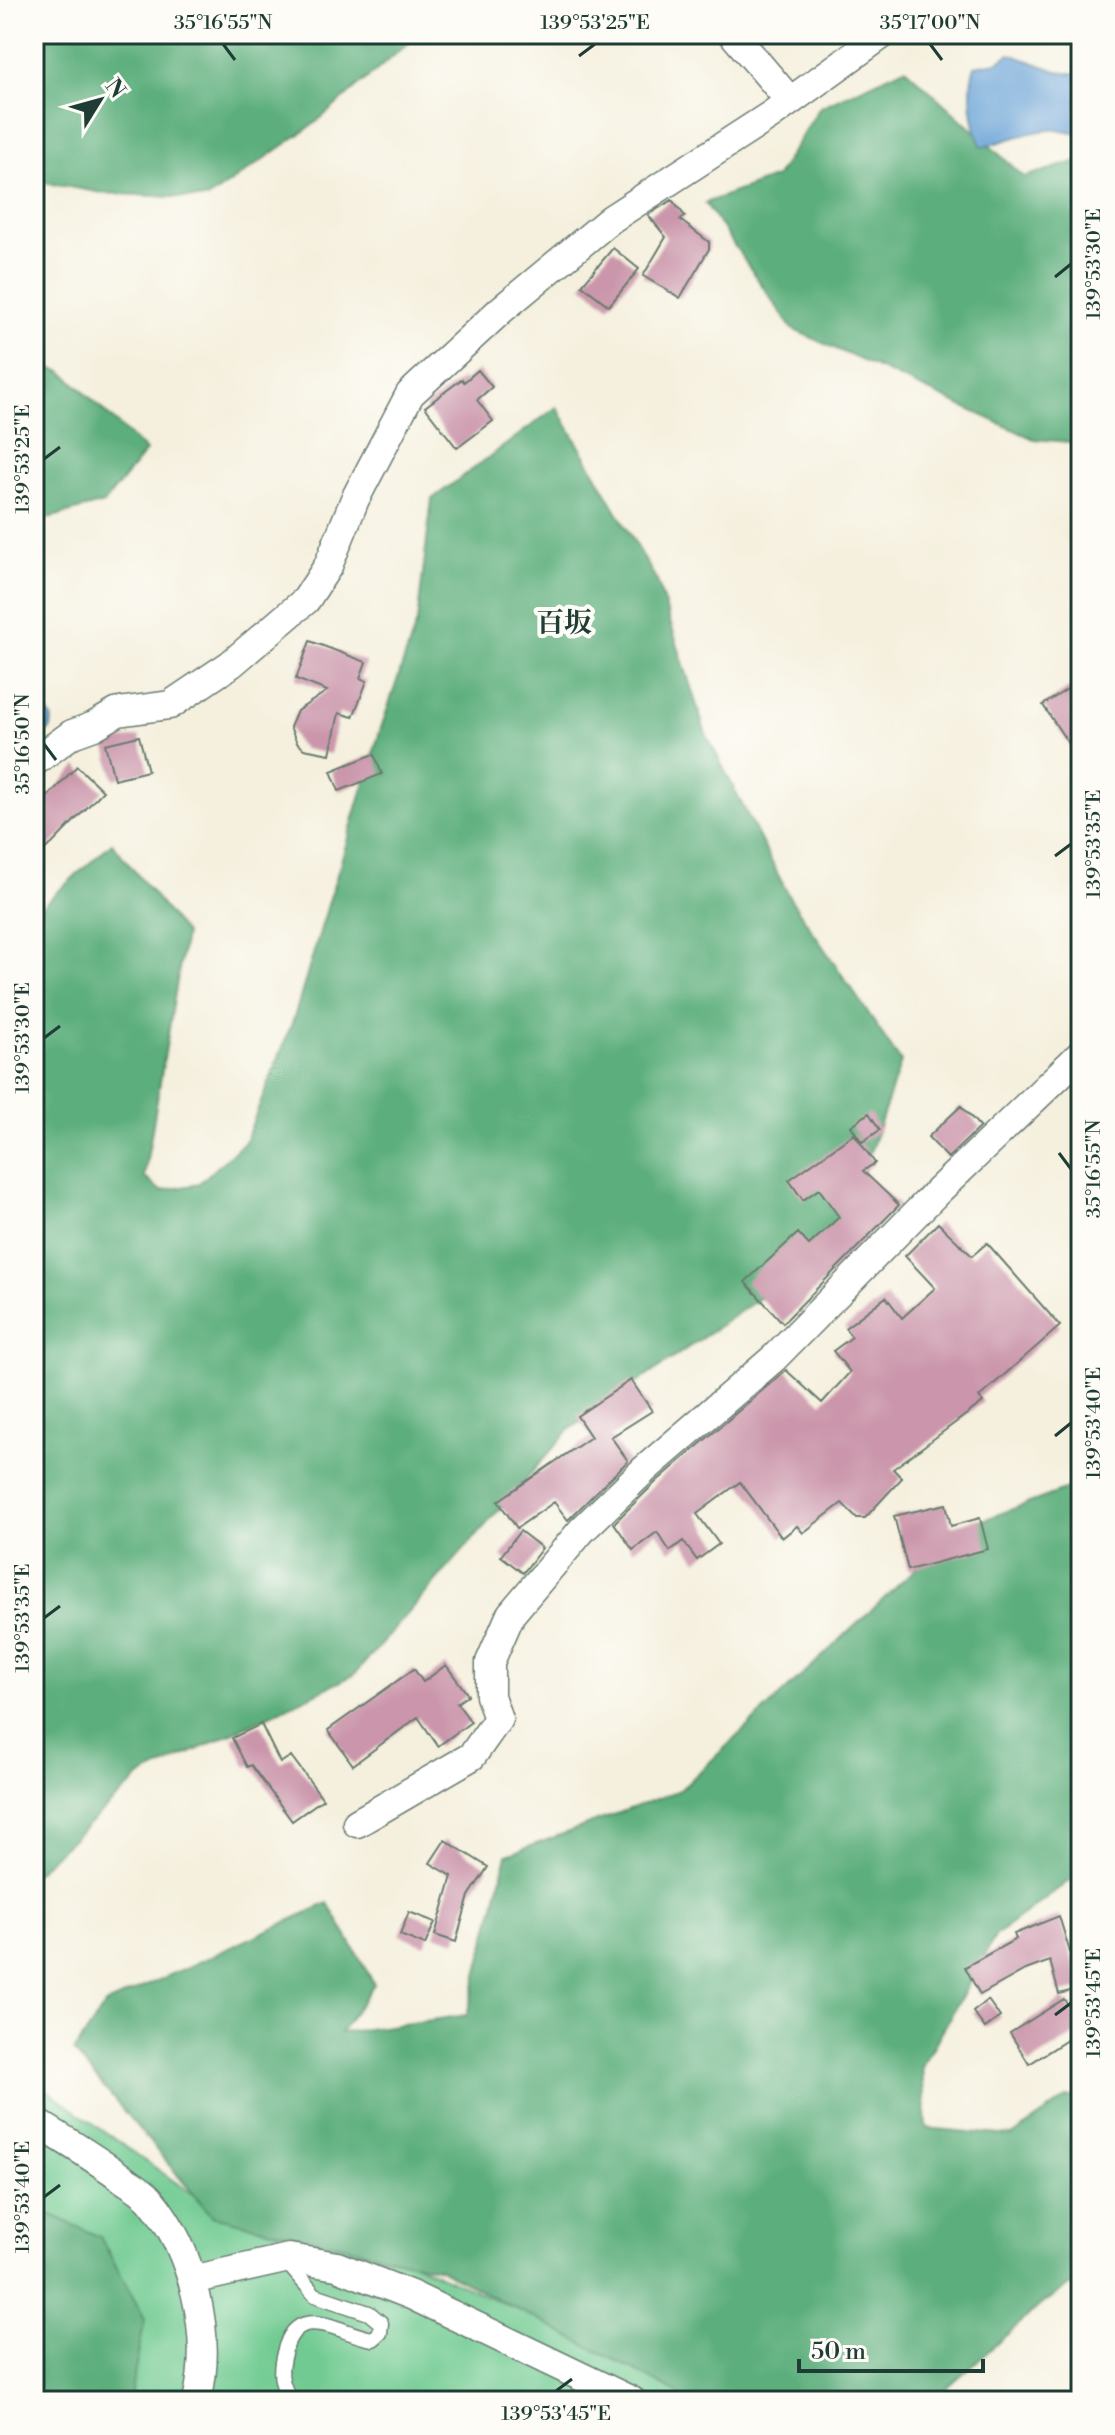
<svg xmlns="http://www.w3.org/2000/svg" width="1115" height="2435" viewBox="0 0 1115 2435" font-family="'Libre Bodoni','Noto Serif JP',serif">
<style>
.green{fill:#6fca91;stroke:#478462;stroke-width:2}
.forest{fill:#5bae7b;stroke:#3d7658;stroke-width:2}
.water{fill:#67a2d7;stroke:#437086;stroke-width:2}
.building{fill:#cb96ab}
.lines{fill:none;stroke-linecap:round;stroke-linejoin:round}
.service-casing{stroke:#6a7c70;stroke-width:17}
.minor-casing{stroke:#6a7c70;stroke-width:31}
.service{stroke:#fff;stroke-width:14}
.minor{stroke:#fff;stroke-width:28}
.ticks{fill:none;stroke:#1f3d34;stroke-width:3}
.labels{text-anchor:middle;stroke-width:8;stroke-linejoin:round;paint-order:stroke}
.neighbourhood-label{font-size:28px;font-weight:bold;fill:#1f3d34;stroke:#fdfcf7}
.neatline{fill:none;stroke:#1f3d34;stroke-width:3}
.ticks-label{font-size:20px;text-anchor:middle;fill:#1f3d34}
</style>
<rect width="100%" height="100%" fill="#fdfcf7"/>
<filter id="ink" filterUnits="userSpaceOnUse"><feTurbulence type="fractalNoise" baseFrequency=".0125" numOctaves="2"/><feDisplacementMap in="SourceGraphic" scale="16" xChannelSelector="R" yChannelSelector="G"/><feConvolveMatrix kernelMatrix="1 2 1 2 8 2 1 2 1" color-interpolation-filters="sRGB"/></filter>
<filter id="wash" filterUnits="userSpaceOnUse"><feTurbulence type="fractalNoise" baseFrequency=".006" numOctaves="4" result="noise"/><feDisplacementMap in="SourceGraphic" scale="32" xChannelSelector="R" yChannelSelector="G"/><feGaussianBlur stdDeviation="1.8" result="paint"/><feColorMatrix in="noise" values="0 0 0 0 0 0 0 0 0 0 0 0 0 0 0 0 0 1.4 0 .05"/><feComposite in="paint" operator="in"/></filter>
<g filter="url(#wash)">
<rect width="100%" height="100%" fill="#f5f0de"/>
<path class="green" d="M 34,2081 L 227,2219 L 305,2215 L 723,2401 L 34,2401 Z"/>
<path class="forest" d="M 34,34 L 419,34 L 314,124 L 207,199 L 103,193 L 34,181 Z
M 905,68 L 1024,177 L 1081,160 L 1081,443 L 1034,439 L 792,329 L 705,203 L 776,177 L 820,107 Z
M 34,363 L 63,372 L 146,451 L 104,503 L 34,522 Z
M 557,407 L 657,581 L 706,734 L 790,898 L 901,1062 L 839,1243 L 569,1430 L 354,1675 L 140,1777 L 34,1874 L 34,913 L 112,843 L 185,934 L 144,1177 L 161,1191 L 198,1184 L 245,1142 L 294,1018 L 380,731 L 417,622 L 432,499 Z
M 1081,1484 L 1081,1872 L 996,1935 L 922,2067 L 926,2128 L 1012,2136 L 1067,2098 L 1081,2097 L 1081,2279 L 1044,2302 L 942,2392 L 948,2401 L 684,2401 L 678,2393 L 440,2269 L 212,2216 L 74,2052 L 106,2004 L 328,1903 L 374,1984 L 340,2033 L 467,2015 L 507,1855 L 680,1790 L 958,1529 Z
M 34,2207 L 100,2237 L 145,2319 L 129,2401 L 34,2401 Z"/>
<path class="water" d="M 1010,54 L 1057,71 L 1078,74 L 1081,84 L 1076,103 L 1081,115 L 1081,135 C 1046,121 1016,139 982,147 C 972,128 967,87 975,66 L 997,62 Z
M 34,695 L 52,718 L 51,728 L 34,745 Z"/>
<g id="blocks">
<path class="building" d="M 672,200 L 685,216 L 680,220 L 709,242 L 709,249 L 680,298 L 643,276 L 666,237 L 648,215 Z
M 613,248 L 639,269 L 609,306 L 582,285 Z
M 478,370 L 492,387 L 477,400 L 493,421 L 457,448 L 425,407 L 462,379 L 464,382 Z
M 310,641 L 366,662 L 360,678 L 367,681 L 353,717 L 339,713 L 330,754 L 304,749 L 297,743 L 290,727 L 297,711 L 327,691 L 296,679 Z
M 1081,680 L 1081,763 L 1043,705 Z
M 139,736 L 148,771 L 114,779 L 105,744 Z
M 374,754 L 382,774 L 339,791 L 331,771 Z
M 77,766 L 103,791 L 52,844 L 34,857 L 34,811 Z
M 961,1106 L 980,1127 L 948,1158 L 928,1137 Z
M 869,1113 L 880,1130 L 862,1142 L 851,1126 Z
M 854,1134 L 875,1163 L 863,1171 L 899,1205 L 783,1323 L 745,1282 L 798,1233 L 809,1245 L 839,1217 L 819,1189 L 803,1200 L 789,1180 Z
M 938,1223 L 972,1256 L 987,1243 L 1060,1326 L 979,1397 L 983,1402 L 893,1469 L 902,1478 L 865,1518 L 857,1518 L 842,1503 L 803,1533 L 797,1526 L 782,1538 L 740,1482 L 697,1514 L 719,1544 L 697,1560 L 683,1541 L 670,1551 L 657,1532 L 633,1550 L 614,1523 L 656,1482 L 786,1370 L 822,1403 L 850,1372 L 833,1351 L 852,1337 L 845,1328 L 886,1297 L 902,1318 L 935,1288 L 905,1256 Z
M 631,1380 L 652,1411 L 611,1437 L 628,1461 L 568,1520 L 554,1502 L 517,1528 L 498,1501 L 591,1437 L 577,1416 Z
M 946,1504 L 951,1526 L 980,1518 L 988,1549 L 908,1570 L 894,1516 Z
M 520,1531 L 542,1548 L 523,1573 L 501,1556 Z
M 446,1665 L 468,1695 L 457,1703 L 471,1722 L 438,1746 L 418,1717 L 353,1765 L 328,1730 L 414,1669 L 423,1682 Z
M 261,1724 L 280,1763 L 291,1756 L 323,1799 L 292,1821 L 251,1765 L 247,1767 L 232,1738 Z
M 445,1840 L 488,1867 L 469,1896 L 456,1942 L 435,1935 L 452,1876 L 430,1863 Z
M 409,1912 L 435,1922 L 425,1945 L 400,1935 Z
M 1059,1916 L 1081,1988 L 1059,1994 L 1050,1961 L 1023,1971 L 980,1995 L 965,1967 L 1016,1939 L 1014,1934 Z
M 1064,1999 L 1081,2026 L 1081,2031 L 1029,2064 L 1010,2033 Z
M 988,2000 L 1000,2017 L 985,2028 L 973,2012 Z"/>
</g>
</g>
<g filter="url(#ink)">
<use href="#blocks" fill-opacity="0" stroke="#6a7c70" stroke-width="2"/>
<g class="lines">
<defs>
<path id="service" d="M 289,2258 L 289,2265 L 315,2295 L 369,2313 L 381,2323 L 380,2333 L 373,2339 C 341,2335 297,2298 284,2353 C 279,2372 280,2385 292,2401"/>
<path id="minor" d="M 733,34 L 790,101
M 34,762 L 72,734 L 94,726 L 118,712 L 170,705 L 231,664 L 306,600 L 328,566 L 355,499 L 410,394 L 501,310 L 611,219 L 771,115 L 883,34
M 357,1823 L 472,1756 L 498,1719 L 490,1696 L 490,1662 L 511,1614 L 582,1530 L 645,1469 L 774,1358 L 937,1192 L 1081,1054
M 34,2121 C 65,2140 97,2159 126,2181 C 134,2186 144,2192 150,2199 C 194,2252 213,2335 197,2401
M 192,2280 L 289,2258 L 337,2266 L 411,2295 L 632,2401"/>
</defs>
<use href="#service" class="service-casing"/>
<use href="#minor" class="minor-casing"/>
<use href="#service" class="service"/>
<use href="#minor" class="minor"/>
</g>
</g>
<path class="ticks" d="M 223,44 L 235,60M 930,44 L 942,60M 579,56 L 595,44M 1055,277 L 1071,264M 44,459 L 60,447M 44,744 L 56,760M 1055,856 L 1071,844M 44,1038 L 60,1026M 1059,1153 L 1071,1169M 1055,1436 L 1071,1423M 44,1618 L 60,1606M 1055,2015 L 1071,2003M 44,2197 L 60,2185M 556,2391 L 572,2379"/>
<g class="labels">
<g class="neighbourhood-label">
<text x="564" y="632">百坂</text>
</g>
</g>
<rect width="1115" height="2435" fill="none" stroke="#fdfcf7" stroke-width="88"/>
<g transform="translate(100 100) rotate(53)" stroke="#fdfcf7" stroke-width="6" paint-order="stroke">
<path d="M0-6L14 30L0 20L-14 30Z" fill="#1f3d34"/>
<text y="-12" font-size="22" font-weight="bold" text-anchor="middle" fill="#1f3d34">N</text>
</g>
<path d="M799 2359v12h184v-12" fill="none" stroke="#1f3d34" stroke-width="4"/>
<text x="811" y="2359" font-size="24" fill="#1f3d34" stroke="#fdfcf7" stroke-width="6" paint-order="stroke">50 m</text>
<rect x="44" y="44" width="1027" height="2347" class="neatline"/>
<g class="ticks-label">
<text x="223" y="29">35°16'55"N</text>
<text x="595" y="29">139°53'25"E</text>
<text x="930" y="29">35°17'00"N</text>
<text transform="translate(1093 264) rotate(-90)" y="7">139°53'30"E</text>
<text transform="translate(22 459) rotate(-90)" y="7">139°53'25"E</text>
<text transform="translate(22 744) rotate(-90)" y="7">35°16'50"N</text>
<text transform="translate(1093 844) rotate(-90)" y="7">139°53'35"E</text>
<text transform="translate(22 1038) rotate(-90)" y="7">139°53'30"E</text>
<text transform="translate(1093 1169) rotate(-90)" y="7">35°16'55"N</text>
<text transform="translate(1093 1423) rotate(-90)" y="7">139°53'40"E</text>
<text transform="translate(22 1618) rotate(-90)" y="7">139°53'35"E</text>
<text transform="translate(1093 2003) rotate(-90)" y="7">139°53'45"E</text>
<text transform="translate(22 2197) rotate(-90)" y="7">139°53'40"E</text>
<text x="556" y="2420">139°53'45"E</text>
</g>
</svg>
